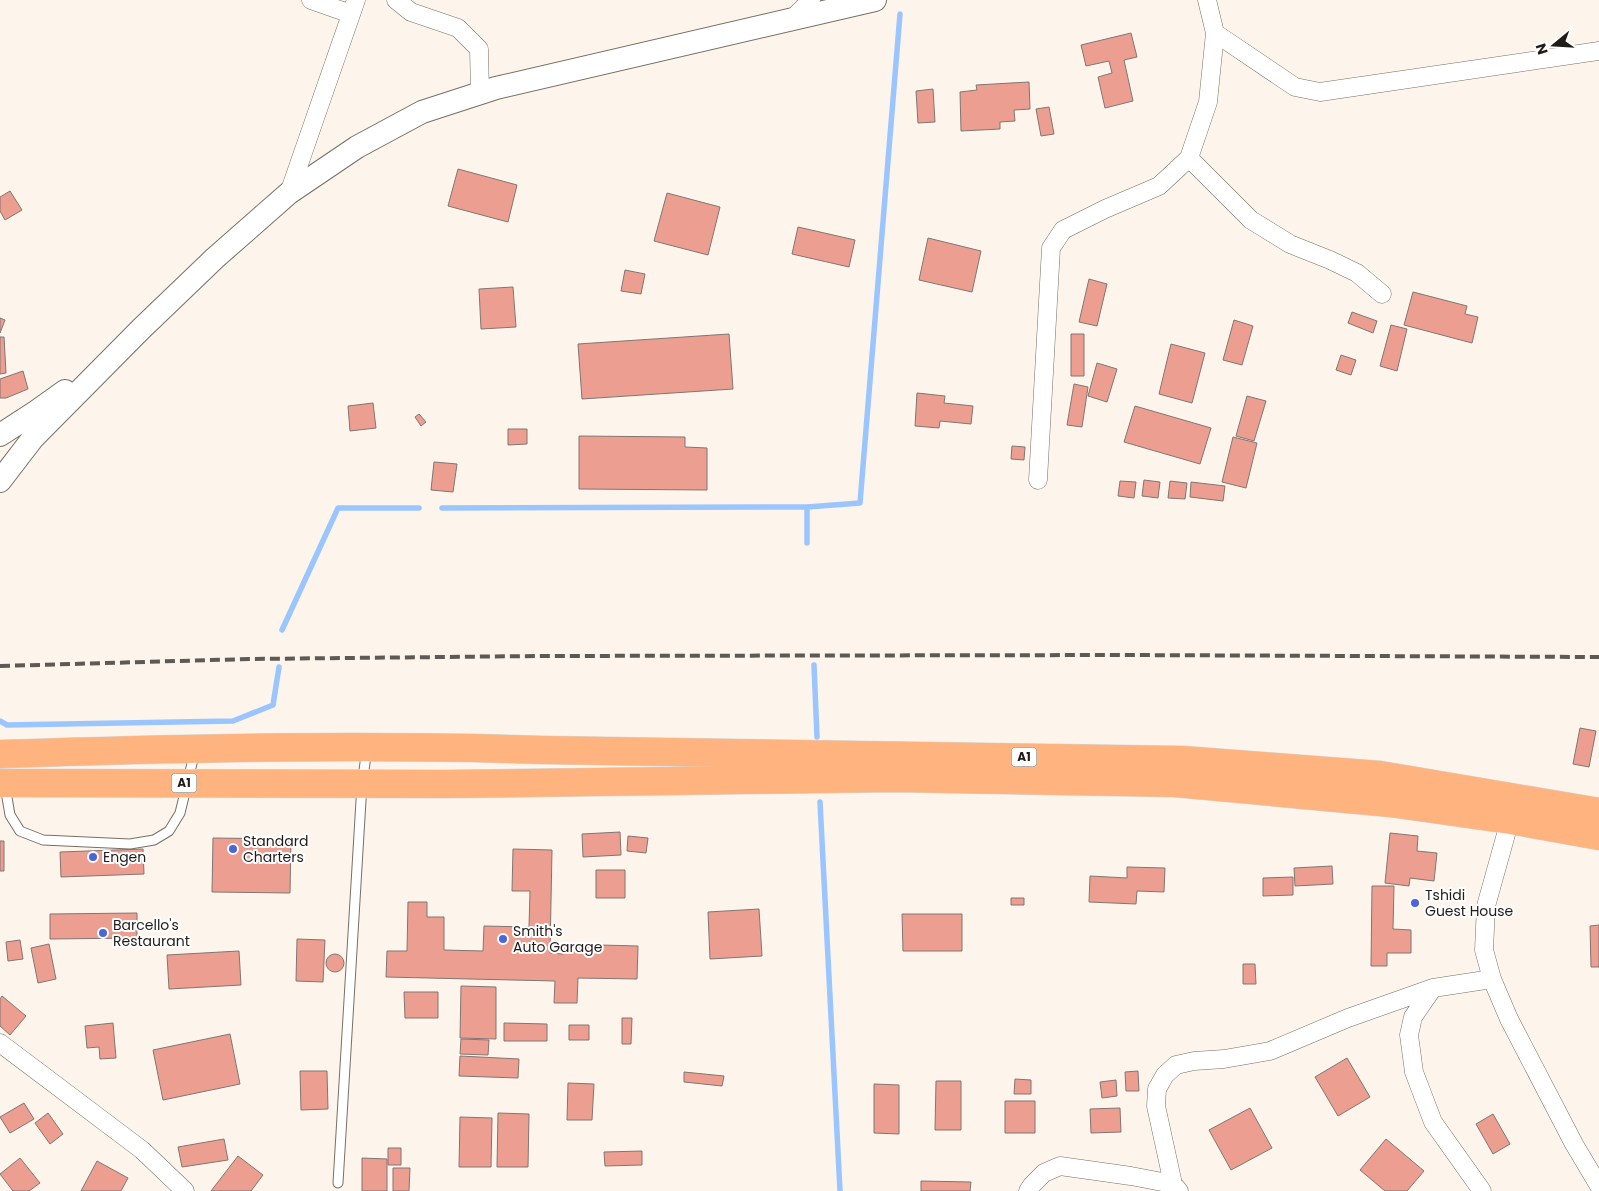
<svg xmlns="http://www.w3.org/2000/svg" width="1599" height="1191" viewBox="0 0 1599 1191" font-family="Poppins,sans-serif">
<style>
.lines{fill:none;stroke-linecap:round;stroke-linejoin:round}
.stream{stroke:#9bc5ff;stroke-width:5.5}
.building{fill:#ec9f91;stroke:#817572}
.service-casing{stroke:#766f66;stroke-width:11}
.minor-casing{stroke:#766f66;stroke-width:19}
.tertiary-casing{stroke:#766f66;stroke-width:24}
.trunk-casing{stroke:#d7d6d6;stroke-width:29}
.service{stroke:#fff;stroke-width:9}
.minor{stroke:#fff;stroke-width:18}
.tertiary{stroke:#fff;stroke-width:22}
.trunk{stroke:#ffb37e;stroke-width:28}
.rail{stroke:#5d5954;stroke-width:4;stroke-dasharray:10 5;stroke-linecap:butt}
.poi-dot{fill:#4c65d9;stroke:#fff;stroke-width:2}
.labels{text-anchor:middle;stroke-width:4;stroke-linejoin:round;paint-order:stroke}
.shield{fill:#fff;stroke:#62605e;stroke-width:1}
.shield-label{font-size:12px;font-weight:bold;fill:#1f1c19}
.poi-label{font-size:14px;fill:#1f1c19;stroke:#fff;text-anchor:start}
</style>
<rect width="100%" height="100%" fill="#fdf5eb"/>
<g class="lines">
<path class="stream" d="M 442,508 L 807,507 L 860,503 L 900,14
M 807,543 L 807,507
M 282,630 L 338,508 L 419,508
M 814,665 L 817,737
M 0,721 L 7,725 L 233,721 L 273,705 L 279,667
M 820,802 L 840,1191"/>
</g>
<path class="building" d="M 1131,33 L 1137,57 L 1124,60 L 1133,101 L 1105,108 L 1098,77 L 1112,73 L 1109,61 L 1086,66 L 1081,45 Z
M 1029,82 L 1030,109 L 1014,110 L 1015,121 L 1000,122 L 1000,129 L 961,131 L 960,92 L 977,90 L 976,85 Z
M 933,89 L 935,122 L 918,123 L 916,91 Z
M 1049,107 L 1054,134 L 1041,136 L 1036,109 Z
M 458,169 L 517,185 L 508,222 L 448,206 Z
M 10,191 L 22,210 L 5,220 L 0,211 L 0,197 Z
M 667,193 L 720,207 L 708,255 L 654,241 Z
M 798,227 L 855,240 L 849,267 L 792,254 Z
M 928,238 L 981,251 L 972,292 L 919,280 Z
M 625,270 L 645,274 L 641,294 L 621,291 Z
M 1089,279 L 1107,284 L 1097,326 L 1079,322 Z
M 513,287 L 516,327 L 481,329 L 479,289 Z
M 1413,292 L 1467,306 L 1465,314 L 1478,317 L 1472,343 L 1404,325 Z
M 1352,312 L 1377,321 L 1373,333 L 1348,323 Z
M 0,318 L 5,320 L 0,333 Z
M 1234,320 L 1253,326 L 1242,365 L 1223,360 Z
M 1391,325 L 1407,329 L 1397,371 L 1380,366 Z
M 729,334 L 733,389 L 582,399 L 578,344 Z
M 1071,334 L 1084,334 L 1084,376 L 1071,376 Z
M 0,337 L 4,337 L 6,373 L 0,374 Z
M 1171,344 L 1205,353 L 1192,403 L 1159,394 Z
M 1341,355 L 1356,360 L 1351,375 L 1336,370 Z
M 1097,363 L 1117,369 L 1107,402 L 1088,396 Z
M 23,371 L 28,389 L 6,398 L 0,398 L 0,379 Z
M 1074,384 L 1088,387 L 1082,427 L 1067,425 Z
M 917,393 L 945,396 L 944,403 L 973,406 L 971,424 L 940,421 L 939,428 L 915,426 Z
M 1247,396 L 1266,401 L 1254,441 L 1236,436 Z
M 373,403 L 376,428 L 350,431 L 348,406 Z
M 1135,406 L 1211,428 L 1200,464 L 1124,442 Z
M 419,414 L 426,422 L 421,426 L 415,417 Z
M 508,429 L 527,429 L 527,444 L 508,445 Z
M 579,436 L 685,437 L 685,447 L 707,448 L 707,490 L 579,489 Z
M 1233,437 L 1257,443 L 1246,488 L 1222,482 Z
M 1012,446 L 1025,447 L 1024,460 L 1011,459 Z
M 434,462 L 457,464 L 453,492 L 431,490 Z
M 1144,480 L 1160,482 L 1158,498 L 1142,496 Z
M 1120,481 L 1136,482 L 1134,498 L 1118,496 Z
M 1170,481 L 1187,483 L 1185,499 L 1168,498 Z
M 1191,482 L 1225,486 L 1223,501 L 1190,497 Z
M 1580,728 L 1596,731 L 1589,767 L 1573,764 Z
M 620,832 L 621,855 L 583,857 L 582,834 Z
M 1390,833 L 1418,836 L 1417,851 L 1437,853 L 1434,881 L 1410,878 L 1409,886 L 1385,883 Z
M 628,836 L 648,838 L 646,853 L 627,851 Z
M 213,838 L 291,839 L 290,893 L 212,892 Z
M 0,841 L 4,841 L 4,871 L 0,871 Z
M 143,849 L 144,874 L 61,877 L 60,852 Z
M 513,849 L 552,850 L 550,953 L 563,954 L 563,944 L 638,946 L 637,979 L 578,978 L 577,1003 L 554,1003 L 555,981 L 386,977 L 387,951 L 407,951 L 408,902 L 427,902 L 427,917 L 444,917 L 444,950 L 483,951 L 484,926 L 529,927 L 530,891 L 512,891 Z
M 1332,866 L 1333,884 L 1295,886 L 1294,868 Z
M 1127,867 L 1165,868 L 1164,892 L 1137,891 L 1136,904 L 1089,902 L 1090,876 L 1127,878 Z
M 596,870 L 625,870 L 625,898 L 596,898 Z
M 1293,877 L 1293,895 L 1263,896 L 1263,878 Z
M 1372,886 L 1394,886 L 1393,929 L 1411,930 L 1411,953 L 1387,953 L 1387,966 L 1371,966 Z
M 1011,898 L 1024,898 L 1024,905 L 1011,905 Z
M 759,909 L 762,956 L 710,959 L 708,912 Z
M 137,913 L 137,938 L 50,939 L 50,914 Z
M 902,914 L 962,914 L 962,951 L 903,951 Z
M 1599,925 L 1599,967 L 1591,967 L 1590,926 Z
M 297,939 L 325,940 L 323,982 L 296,981 Z
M 20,940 L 23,959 L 8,961 L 6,942 Z
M 49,944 L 56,979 L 38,983 L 31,948 Z
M 239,951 L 241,985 L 169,989 L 167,955 Z
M326 963a9 9 0 1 1 18 0a9 9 0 1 1-18 0Z
M 1243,964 L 1255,964 L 1256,984 L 1243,984 Z
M 461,986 L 496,987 L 496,1039 L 460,1038 Z
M 404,992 L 438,992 L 438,1018 L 405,1018 Z
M 2,996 L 26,1016 L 10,1035 L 0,1026 L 0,999 Z
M 622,1018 L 632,1018 L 631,1044 L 622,1044 Z
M 113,1023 L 116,1058 L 100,1059 L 99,1047 L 87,1048 L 85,1026 Z
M 504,1023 L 547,1024 L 547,1041 L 504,1041 Z
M 569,1025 L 589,1025 L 589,1040 L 569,1040 Z
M 230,1034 L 240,1084 L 163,1100 L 153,1050 Z
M 461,1039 L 489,1040 L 488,1055 L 460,1054 Z
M 460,1056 L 519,1059 L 518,1078 L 459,1076 Z
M 1347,1058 L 1370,1097 L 1338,1116 L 1315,1077 Z
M 300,1071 L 327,1071 L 328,1109 L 301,1110 Z
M 1138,1071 L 1139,1091 L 1126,1091 L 1125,1072 Z
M 684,1072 L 724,1076 L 722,1086 L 684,1082 Z
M 1015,1079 L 1031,1080 L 1031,1094 L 1014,1094 Z
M 1116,1080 L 1117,1096 L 1102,1098 L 1100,1082 Z
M 936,1081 L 961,1081 L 961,1130 L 935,1130 Z
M 568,1083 L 594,1084 L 592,1120 L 567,1120 Z
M 874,1084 L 899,1085 L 899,1134 L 874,1133 Z
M 1005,1101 L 1035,1101 L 1035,1133 L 1005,1133 Z
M 24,1103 L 34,1119 L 10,1133 L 0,1117 Z
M 1120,1108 L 1121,1132 L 1091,1133 L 1090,1109 Z
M 1250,1108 L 1272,1148 L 1231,1170 L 1209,1130 Z
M 48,1113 L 63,1134 L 50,1144 L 35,1123 Z
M 498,1113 L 529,1114 L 528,1167 L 497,1167 Z
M 1493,1114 L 1510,1144 L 1493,1154 L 1476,1124 Z
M 460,1117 L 492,1118 L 491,1167 L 459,1167 Z
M 224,1139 L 228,1160 L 182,1167 L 178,1147 Z
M 1386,1139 L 1424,1171 L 1407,1191 L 1385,1191 L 1360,1170 Z
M 388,1148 L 401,1148 L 401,1165 L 388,1165 Z
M 642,1151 L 642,1165 L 605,1166 L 604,1152 Z
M 238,1156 L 263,1175 L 251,1191 L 211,1191 Z
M 20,1158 L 40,1183 L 29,1191 L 13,1191 L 0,1174 Z
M 362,1158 L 387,1159 L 387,1191 L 362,1191 Z
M 97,1161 L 128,1178 L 121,1191 L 81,1191 Z
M 393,1168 L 410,1168 L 409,1191 L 393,1191 Z
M 921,1181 L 971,1182 L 970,1191 L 921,1191 Z"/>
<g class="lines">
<defs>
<path id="service" d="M 5,786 L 10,815 L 20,831 L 43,840 L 130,844 L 154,840 L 169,831 L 180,813 L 195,751
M 338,1183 L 362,784 L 367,749"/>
<path id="minor" d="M 311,0 L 351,14
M 396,0 L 411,12 L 458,28 L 479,49 L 480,93
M 792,19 L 811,0
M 1215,33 L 1295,87 L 1320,92 L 1599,51
M 1189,158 L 1251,220 L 1290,244 L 1330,260 L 1357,273 L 1382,294
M 289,193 L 356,0
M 1038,480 L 1051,248 L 1063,230 L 1105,209 L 1159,186 L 1189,158 L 1208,102 L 1215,33 L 1207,0
M 1510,820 L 1486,906 L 1484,950 L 1492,979 L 1509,1019 L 1574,1144 L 1599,1186
M 1433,988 L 1413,1017 L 1409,1035 L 1414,1072 L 1433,1122 L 1482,1191
M 0,1043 L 142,1150 L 185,1191
M 1028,1191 L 1032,1185 L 1044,1173 L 1060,1166 L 1131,1176 L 1173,1184
M 1179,1191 L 1173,1184 L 1156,1106 L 1157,1089 L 1165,1075 L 1176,1065 L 1194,1061 L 1224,1059 L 1270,1051 L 1348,1018 L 1433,988 L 1492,979"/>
<path id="tertiary" d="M 0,435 L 37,411 L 65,391
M 0,481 L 33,438 L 141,329 L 215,258 L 289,193 L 357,147 L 422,112 L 496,88 L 875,0"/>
<path id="trunk" d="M 0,754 C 181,748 362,744 543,750 L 1183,760 L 1380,775 L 1599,812
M 0,783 L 446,784 L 895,778 L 1175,783 L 1390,803 L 1510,820 L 1599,836"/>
</defs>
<use href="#service" class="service-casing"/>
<use href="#minor" class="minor-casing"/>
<use href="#tertiary" class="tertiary-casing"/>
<use href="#trunk" class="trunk-casing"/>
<use href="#service" class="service"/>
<use href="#minor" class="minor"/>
<use href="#tertiary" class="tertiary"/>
<use href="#trunk" class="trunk"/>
<path class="rail" d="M 0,666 L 249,659 L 540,656 L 1123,655 L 1599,657"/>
</g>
<g class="poi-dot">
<circle cx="233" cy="849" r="5"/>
<circle cx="93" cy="857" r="5"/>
<circle cx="1415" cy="903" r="5"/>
<circle cx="103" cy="933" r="5"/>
<circle cx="503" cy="939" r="5"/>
</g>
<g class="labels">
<g class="shield">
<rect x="1011.5" y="747.5" width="25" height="19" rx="4"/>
<rect x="171.5" y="773.5" width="25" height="19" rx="4"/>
</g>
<g class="shield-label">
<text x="1024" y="761">A1</text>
<text x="184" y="787">A1</text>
</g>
<g class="poi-label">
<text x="243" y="846">Standard<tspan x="243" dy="16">Charters</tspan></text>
<text x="103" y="862">Engen</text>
<text x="1425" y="900">Tshidi<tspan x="1425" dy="16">Guest House</tspan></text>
<text x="113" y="930">Barcello's<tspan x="113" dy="16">Restaurant</tspan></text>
<text x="513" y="936">Smith's<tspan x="513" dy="16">Auto Garage</tspan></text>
</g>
</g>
<g transform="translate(1554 45) rotate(252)" stroke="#ffffff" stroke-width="4" paint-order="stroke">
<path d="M0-4L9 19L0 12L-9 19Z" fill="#1f1c19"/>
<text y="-8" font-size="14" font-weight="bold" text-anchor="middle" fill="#1f1c19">N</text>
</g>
</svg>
